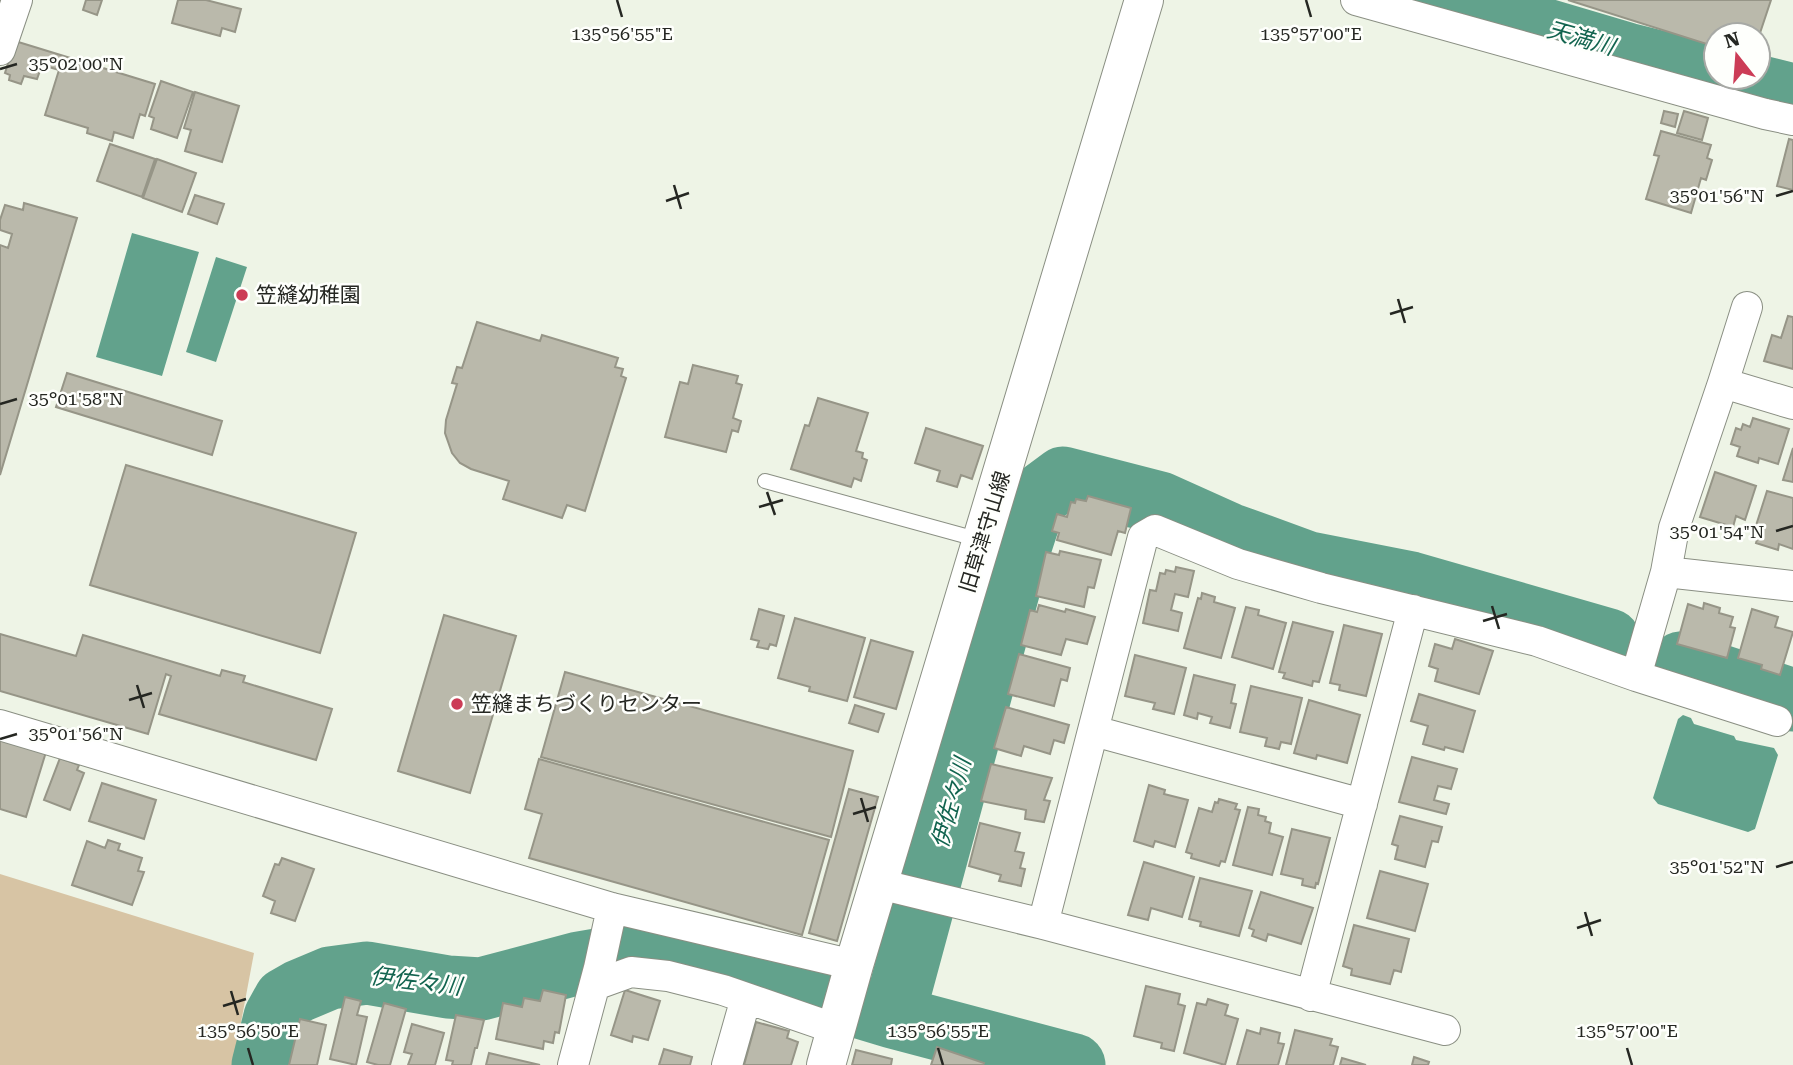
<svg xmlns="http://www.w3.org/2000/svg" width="1793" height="1065" viewBox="0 0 1793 1065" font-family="'Roboto Serif','Noto Sans JP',serif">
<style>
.green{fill:#d7c4a4}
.water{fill:#62a28c}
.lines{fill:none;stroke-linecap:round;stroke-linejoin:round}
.river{stroke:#62a28c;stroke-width:63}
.building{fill:#bab9ab;stroke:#969587;stroke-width:2}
.lane-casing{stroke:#8a8f83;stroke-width:16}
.street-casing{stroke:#8a8f83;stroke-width:32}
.secondary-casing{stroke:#8a8f83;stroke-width:40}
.lane{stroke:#fff;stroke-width:14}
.street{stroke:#fff;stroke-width:30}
.secondary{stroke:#fff;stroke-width:38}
.ticks{fill:none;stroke:#252722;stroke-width:2.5}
.poi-dot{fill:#cc3c56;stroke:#fefffc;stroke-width:2.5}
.labels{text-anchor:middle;stroke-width:5;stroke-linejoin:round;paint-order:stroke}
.poi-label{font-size:21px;fill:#252722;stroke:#fefffc;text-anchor:start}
.street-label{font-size:21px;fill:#252722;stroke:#fefffc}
.water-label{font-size:23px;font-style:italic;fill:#12644f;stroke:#fefffc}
.ticks-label{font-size:18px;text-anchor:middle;fill:#252722;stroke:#fefffc;stroke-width:5;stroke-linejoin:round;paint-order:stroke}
</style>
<rect width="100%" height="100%" fill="#eef4e6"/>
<path class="green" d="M 0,874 L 254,953 L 233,1065 L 0,1065 Z"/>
<path class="water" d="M 132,233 L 199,252 L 162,376 L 96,357 Z
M 216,257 L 247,267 L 216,362 L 186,352 Z
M 1683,715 L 1691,718 L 1694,724 L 1734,736 L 1736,740 L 1774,748 L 1778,755 L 1755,829 L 1748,832 L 1658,804 L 1653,798 L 1678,719 Z
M 258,1039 L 280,1041 L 274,1065 L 253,1065 Z"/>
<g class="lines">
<path class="river" d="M 1445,0 L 1627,54 L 1716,76
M 1720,77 L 1793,95
M 1681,663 L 1793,700
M 893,1017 L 1074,1065
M 263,1065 L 275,1017 L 285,999 L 299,991 L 330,978 L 367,973 L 448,987 L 481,989 L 579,963 L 655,950 L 700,959 L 893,1017 L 1021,544 L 1036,498 L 1063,478 L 1160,503 L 1229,534 L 1309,563 L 1411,583 L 1609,640"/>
</g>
<path class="building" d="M 86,0 L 102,0 L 97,15 L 83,10 Z
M 178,0 L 206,0 L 241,9 L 235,32 L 222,28 L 220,36 L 172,23 Z
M 1568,0 L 1771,0 L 1758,39 L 1758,35 L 1716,35 L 1716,47 Z
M 15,41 L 155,84 L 145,116 L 140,114 L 133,138 L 114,132 L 112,141 L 87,133 L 88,128 L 45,115 L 59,70 L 42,65 L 37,79 L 24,76 L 21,84 L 9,80 L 10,75 L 5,73 Z
M 161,81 L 193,92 L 177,138 L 151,129 L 154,118 L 149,116 Z
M 195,92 L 239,106 L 222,162 L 185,151 L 191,130 L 184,128 Z
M 1664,111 L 1678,114 L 1675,127 L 1661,123 Z
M 1684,111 L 1708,118 L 1702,140 L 1677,133 Z
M 1661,131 L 1711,145 L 1707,158 L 1712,160 L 1706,180 L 1701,178 L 1691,213 L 1646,199 L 1659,156 L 1654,155 Z
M 1789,139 L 1793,140 L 1793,190 L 1777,186 Z
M 110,144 L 155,159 L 142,197 L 97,181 Z
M 157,159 L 196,173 L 182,212 L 143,198 Z
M 195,195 L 224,204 L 217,224 L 188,214 Z
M 24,203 L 77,218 L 0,475 L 0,245 L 8,248 L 12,234 L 0,230 L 0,220 L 5,205 L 23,210 Z
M 1788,316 L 1793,317 L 1793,369 L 1764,361 L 1772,335 L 1781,338 Z
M 477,322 L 540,341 L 542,335 L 618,358 L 615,367 L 623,369 L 621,376 L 626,378 L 585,511 L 567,505 L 562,518 L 503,499 L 509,481 L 471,469 L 460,463 L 452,453 L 445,433 L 446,420 L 457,384 L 452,383 L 457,367 L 462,368 Z
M 693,365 L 738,376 L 736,383 L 742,385 L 733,418 L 741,421 L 738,432 L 732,430 L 726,452 L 665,437 L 680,382 L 688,384 Z
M 67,373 L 222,421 L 212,455 L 56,407 Z
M 818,398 L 868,413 L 856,451 L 863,453 L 862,458 L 867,460 L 861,481 L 854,478 L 851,487 L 791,469 L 805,425 L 809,426 Z
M 1753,418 L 1789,429 L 1778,464 L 1759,458 L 1758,463 L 1737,456 L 1740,447 L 1731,444 L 1736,428 L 1741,430 L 1743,424 L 1750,427 Z
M 926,428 L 983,446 L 972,479 L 961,475 L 957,487 L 937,481 L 940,471 L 915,463 Z
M 1793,448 L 1793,482 L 1783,480 Z
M 126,465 L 356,533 L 320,653 L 90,585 Z
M 1715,472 L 1756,486 L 1745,520 L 1736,516 L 1733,527 L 1700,517 Z
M 1767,491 L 1793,498 L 1793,549 L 1779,544 L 1778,550 L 1756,543 L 1758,536 L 1753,535 Z
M 1088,496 L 1131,508 L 1125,533 L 1118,531 L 1111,555 L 1057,540 L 1059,533 L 1052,531 L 1057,514 L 1067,517 L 1071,502 L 1075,503 L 1076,499 L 1086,501 Z
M 1060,551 L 1101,560 L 1094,588 L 1088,587 L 1084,607 L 1036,596 L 1046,552 L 1059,555 Z
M 1176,567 L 1194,571 L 1188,597 L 1175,594 L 1171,610 L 1182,613 L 1178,631 L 1143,623 L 1150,590 L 1156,591 L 1160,573 L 1165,574 L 1166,570 L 1175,572 Z
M 1202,593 L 1215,597 L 1214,602 L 1235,608 L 1221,658 L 1184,648 L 1198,598 L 1201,599 Z
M 1704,603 L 1720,608 L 1719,613 L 1733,617 L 1730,627 L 1735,628 L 1727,658 L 1677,644 L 1688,604 L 1703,609 Z
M 1039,605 L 1065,612 L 1066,609 L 1095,617 L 1087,644 L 1066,639 L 1061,655 L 1021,645 L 1030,610 L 1037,612 Z
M 1246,607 L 1259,610 L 1258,615 L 1286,623 L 1273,669 L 1232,657 Z
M 759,609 L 784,616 L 776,646 L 770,644 L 768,649 L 757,647 L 759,641 L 751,639 Z
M 1752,609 L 1778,617 L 1775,627 L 1793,632 L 1780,675 L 1761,669 L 1762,665 L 1738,658 Z
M 444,615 L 516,636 L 470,793 L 398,771 Z
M 795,618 L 865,638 L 847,701 L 809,691 L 810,687 L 778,678 Z
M 1293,622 L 1333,632 L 1319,682 L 1313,681 L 1312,686 L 1283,678 L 1285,673 L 1279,672 Z
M 1344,625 L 1382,634 L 1366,696 L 1339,690 L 1340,685 L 1330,683 Z
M 0,634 L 76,656 L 83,635 L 220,676 L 222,670 L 245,676 L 243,682 L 332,709 L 316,760 L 159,714 L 171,676 L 166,674 L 148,734 L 0,691 Z
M 1455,639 L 1493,651 L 1479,694 L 1435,681 L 1438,669 L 1429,666 L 1435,644 L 1452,649 Z
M 871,640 L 913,652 L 896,709 L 854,697 Z
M 1019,654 L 1070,668 L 1067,681 L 1061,679 L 1054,706 L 1008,694 Z
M 1135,655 L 1186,668 L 1174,714 L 1153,709 L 1155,703 L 1125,696 Z
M 565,672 L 853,751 L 831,837 L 541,757 Z
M 1194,675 L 1235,685 L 1231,703 L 1236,704 L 1230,728 L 1210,723 L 1212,717 L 1198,713 L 1197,719 L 1184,715 Z
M 1251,686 L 1302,698 L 1291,744 L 1281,742 L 1279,749 L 1265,746 L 1267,738 L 1240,732 Z
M 1419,694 L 1475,711 L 1463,752 L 1445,747 L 1444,750 L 1423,744 L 1428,726 L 1411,721 Z
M 1309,700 L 1360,715 L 1347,763 L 1317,755 L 1316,759 L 1294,753 Z
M 855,705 L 884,714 L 878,732 L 849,723 Z
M 1006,707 L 1069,725 L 1064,743 L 1054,740 L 1050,754 L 1024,746 L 1021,756 L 994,748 Z
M 0,738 L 46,752 L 26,817 L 0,809 Z
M 1412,757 L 1457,769 L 1451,789 L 1438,786 L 1434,800 L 1449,804 L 1446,814 L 1399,802 Z
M 60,758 L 79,765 L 77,770 L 84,773 L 70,810 L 44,800 Z
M 539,759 L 829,840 L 802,935 L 529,858 L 542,814 L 525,809 Z
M 991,764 L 1052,778 L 1044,800 L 1050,801 L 1044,822 L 1025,819 L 1026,810 L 981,801 Z
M 102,783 L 156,800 L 144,839 L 89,821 Z
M 1149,785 L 1165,790 L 1164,794 L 1188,800 L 1175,847 L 1155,841 L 1153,847 L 1134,841 Z
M 849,789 L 878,797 L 837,941 L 809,933 Z
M 1219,799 L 1237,804 L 1235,809 L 1240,810 L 1225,862 L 1221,861 L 1219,866 L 1191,858 L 1192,854 L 1186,852 L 1199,808 L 1212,812 L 1215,802 L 1218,803 Z
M 1248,807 L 1259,809 L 1258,815 L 1266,817 L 1265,821 L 1271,823 L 1269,833 L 1283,837 L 1272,875 L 1233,865 Z
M 1400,816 L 1442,827 L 1438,842 L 1432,841 L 1425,867 L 1395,859 L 1398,846 L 1392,844 Z
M 980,823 L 1020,833 L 1015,851 L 1024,853 L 1020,868 L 1025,869 L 1021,886 L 999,881 L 1001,875 L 969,866 Z
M 1292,829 L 1330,838 L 1318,884 L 1316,883 L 1315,888 L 1302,885 L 1303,879 L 1281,874 Z
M 108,840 L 120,844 L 118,850 L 142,858 L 138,871 L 144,872 L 132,905 L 72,885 L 87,841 L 105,848 Z
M 282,858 L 314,869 L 295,921 L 271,913 L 275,901 L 263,896 L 275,864 L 279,865 Z
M 1144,862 L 1194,877 L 1182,917 L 1151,908 L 1148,920 L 1128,915 Z
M 1380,871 L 1428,884 L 1415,931 L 1367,918 Z
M 1200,878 L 1252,891 L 1239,936 L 1200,926 L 1201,922 L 1189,919 Z
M 1261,892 L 1313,908 L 1301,944 L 1268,934 L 1266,941 L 1252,936 L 1254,930 L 1249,928 Z
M 1354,925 L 1409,939 L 1401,972 L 1394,970 L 1390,984 L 1351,975 L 1352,969 L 1343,966 Z
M 1146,986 L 1180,994 L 1178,1004 L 1185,1006 L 1174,1051 L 1161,1048 L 1162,1043 L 1134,1036 Z
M 543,990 L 566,995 L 559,1033 L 555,1032 L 553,1043 L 544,1041 L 543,1049 L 496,1039 L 503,1003 L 522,1007 L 524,998 L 540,1001 Z
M 625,990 L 660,1001 L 648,1040 L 633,1036 L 632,1042 L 611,1035 Z
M 345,997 L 361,1001 L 357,1015 L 367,1017 L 356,1065 L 330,1059 Z
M 1208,999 L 1228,1005 L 1225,1015 L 1238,1019 L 1225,1065 L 1184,1053 L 1197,1003 L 1206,1005 Z
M 384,1003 L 406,1009 L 390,1065 L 378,1065 L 367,1062 Z
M 456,1015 L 484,1020 L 477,1048 L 475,1048 L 471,1065 L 452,1065 L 453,1061 L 446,1060 Z
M 300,1019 L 326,1025 L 317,1065 L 289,1065 Z
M 756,1022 L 789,1031 L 787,1038 L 798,1042 L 791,1065 L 744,1065 Z
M 412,1024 L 444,1033 L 435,1065 L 408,1065 L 412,1054 L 404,1052 Z
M 1261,1028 L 1280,1033 L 1278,1043 L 1284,1044 L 1278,1065 L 1237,1065 L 1247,1030 L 1260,1034 Z
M 1295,1030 L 1332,1039 L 1330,1045 L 1338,1047 L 1333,1065 L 1286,1065 Z
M 937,1047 L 984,1063 L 983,1065 L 931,1065 Z
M 664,1049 L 692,1057 L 690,1065 L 659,1065 Z
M 856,1050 L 892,1059 L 891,1065 L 852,1065 Z
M 489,1053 L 540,1065 L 486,1065 Z
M 1414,1057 L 1429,1062 L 1428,1065 L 1412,1065 Z
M 1342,1058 L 1366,1065 L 1340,1065 Z"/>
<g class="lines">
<defs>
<path id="lane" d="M 765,481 L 980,540"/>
<path id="street" d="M 1356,0 L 1765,114 L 1793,120
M 0,50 L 17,0
M 1723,383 L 1793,404
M 1666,572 L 1793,586
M 1636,676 L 1666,572 L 1674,528 L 1723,383 L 1747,307
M 0,725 L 612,908 L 854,965
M 1094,731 L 1362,804
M 879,884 L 1043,924 L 1445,1030
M 1043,924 L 1143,537 L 1155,530 L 1238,564 L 1321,588 L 1537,641 L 1636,676 L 1777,721
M 595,985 L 631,972 L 668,976 L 723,990 L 836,1029
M 1311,996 L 1413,610
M 573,1065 L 599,968 L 612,908
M 727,1065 L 746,998"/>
<path id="secondary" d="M 826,1065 L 854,965 L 1144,0"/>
</defs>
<use href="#lane" class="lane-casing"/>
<use href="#street" class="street-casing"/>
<use href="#secondary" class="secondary-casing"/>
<use href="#lane" class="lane"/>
<use href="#street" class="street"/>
<use href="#secondary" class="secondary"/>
</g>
<path class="ticks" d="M 617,0 L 622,17M 1306,0 L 1311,17M 0,69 L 17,64M 674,185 L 681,209M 1776,196 L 1793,191M 666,201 L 689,193M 1398,299 L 1405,323M 1390,314 L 1413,307M 0,404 L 17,399M 767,492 L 775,515M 759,507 L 783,500M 1776,531 L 1793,526M 1492,606 L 1499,629M 1483,621 L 1507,614M 137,685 L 144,708M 129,700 L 152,693M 0,739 L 17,734M 861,798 L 868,822M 853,814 L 876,807M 1776,867 L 1793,862M 1585,912 L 1592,936M 1577,928 L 1601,920M 231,991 L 238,1015M 223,1006 L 246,999M 248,1048 L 253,1065M 938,1048 L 943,1065M 1627,1048 L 1632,1065"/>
<g class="poi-dot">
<circle cx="242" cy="295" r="7"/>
<circle cx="457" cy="704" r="7"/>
</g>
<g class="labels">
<g class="poi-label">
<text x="256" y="302">笠縫幼稚園</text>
<text x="471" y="711">笠縫まちづくりセンター</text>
</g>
<g class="street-label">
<text transform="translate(985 532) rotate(-73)" y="7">旧草津守山線</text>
</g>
<g class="water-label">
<text transform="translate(1581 38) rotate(16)" y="8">天満川</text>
<text transform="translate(951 803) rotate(-75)" y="8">伊佐々川</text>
<text transform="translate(416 981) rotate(7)" y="8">伊佐々川</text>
</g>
</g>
<g class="ticks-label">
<text x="622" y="40">135°56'55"E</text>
<text x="1311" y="40">135°57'00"E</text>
<text x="76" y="70">35°02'00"N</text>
<text x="1717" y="202">35°01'56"N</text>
<text x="76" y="405">35°01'58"N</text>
<text x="1717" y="538">35°01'54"N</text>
<text x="76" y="740">35°01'56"N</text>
<text x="1717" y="873">35°01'52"N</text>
<text x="248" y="1037">135°56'50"E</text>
<text x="938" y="1037">135°56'55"E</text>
<text x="1627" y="1037">135°57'00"E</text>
</g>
<g transform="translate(1737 56) rotate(343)"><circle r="33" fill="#fefffc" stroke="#a7a9a5" stroke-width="2"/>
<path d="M0-5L12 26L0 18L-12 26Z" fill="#cc3c56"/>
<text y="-10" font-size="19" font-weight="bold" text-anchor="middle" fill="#252722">N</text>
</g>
</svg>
